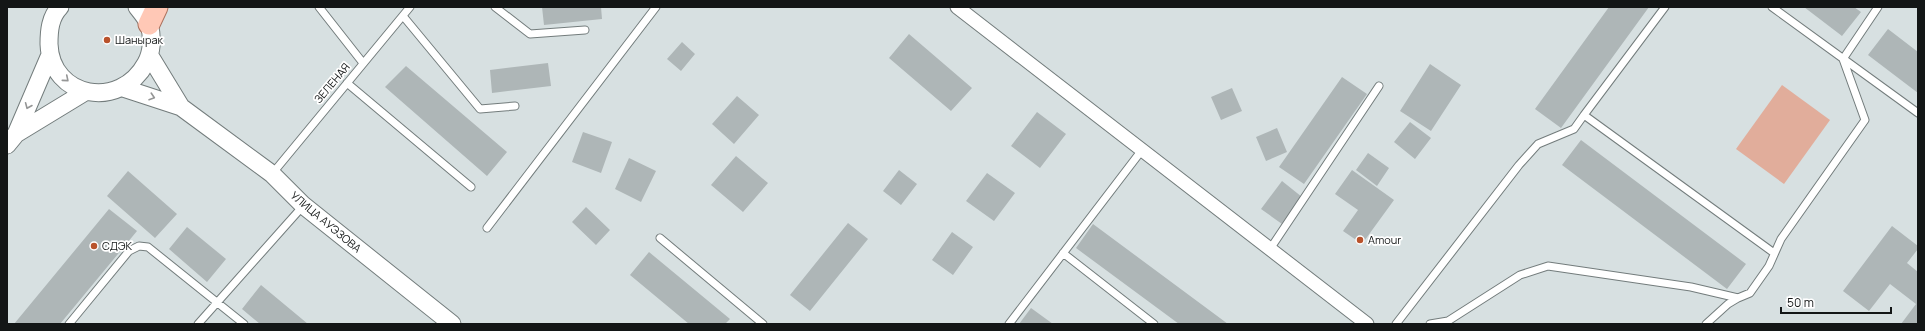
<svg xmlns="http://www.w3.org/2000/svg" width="1925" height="331" viewBox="0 0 1925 331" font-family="Manrope,sans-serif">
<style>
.green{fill:#e1ad9b}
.building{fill:#aeb6b7}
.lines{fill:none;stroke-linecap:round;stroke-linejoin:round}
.service-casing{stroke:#737c7c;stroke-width:9}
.minor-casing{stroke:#737c7c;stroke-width:15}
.tertiary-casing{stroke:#737c7c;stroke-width:19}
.primary-casing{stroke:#ac725e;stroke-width:23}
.service{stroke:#fff;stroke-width:7}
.minor{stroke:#fff;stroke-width:13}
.tertiary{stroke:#fff;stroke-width:17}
.primary{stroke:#ffc8b6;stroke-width:21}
.oneway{stroke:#959696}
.poi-dot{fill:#b9522b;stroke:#fff;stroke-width:1.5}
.labels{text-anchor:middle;stroke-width:3.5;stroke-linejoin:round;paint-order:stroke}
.poi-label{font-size:11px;fill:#131616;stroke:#fff;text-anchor:start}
.street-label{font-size:11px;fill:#131616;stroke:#fff}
</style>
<rect width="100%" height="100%" fill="#d7e0e1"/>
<path class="green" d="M 1782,85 L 1830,120 L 1784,184 L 1736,149 Z"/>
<path class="building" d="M 542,7 L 601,7 L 602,19 L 544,25 Z
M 1609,7 L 1649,7 L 1561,128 L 1535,109 Z
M 1804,7 L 1854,7 L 1861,12 L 1842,36 Z
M 1888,29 L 1918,52 L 1918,93 L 1868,55 Z
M 909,34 L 972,88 L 951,111 L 889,58 Z
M 682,42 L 695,54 L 681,71 L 667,59 Z
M 548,63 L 551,86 L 492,93 L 490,70 Z
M 1430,64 L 1461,85 L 1431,131 L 1400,111 Z
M 406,66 L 507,152 L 487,176 L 385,87 Z
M 1342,77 L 1367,94 L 1304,184 L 1279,167 Z
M 1232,88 L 1242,111 L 1221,120 L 1211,97 Z
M 737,96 L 759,115 L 734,144 L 712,124 Z
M 1037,112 L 1066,134 L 1040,168 L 1011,146 Z
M 1410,122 L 1431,138 L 1415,159 L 1394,142 Z
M 1277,128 L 1287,152 L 1266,161 L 1256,137 Z
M 583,132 L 612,142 L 601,173 L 572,162 Z
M 1581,140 L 1746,264 L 1727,289 L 1562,165 Z
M 1368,153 L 1389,168 L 1377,186 L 1356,170 Z
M 736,156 L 768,183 L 743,212 L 711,185 Z
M 629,158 L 656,171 L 641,202 L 615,189 Z
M 899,170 L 917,184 L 901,205 L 883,191 Z
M 1352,170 L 1394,200 L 1362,244 L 1343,231 L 1358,210 L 1335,194 Z
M 128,171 L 177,214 L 155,238 L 107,196 Z
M 987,173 L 1015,193 L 994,221 L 966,201 Z
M 1282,181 L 1302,197 L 1282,224 L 1261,209 Z
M 586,207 L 610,230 L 596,245 L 572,222 Z
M 109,209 L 137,231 L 60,324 L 14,324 Z
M 848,223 L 868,239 L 810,311 L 790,295 Z
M 1093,224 L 1228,324 L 1179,324 L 1076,248 Z
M 1892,226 L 1918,246 L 1918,249 L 1907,263 L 1918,272 L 1918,324 L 1901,324 L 1916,304 L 1890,284 L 1869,311 L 1843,291 Z
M 187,227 L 226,259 L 207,282 L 169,249 Z
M 952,232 L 973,247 L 953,275 L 932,260 Z
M 649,252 L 730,319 L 725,324 L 689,324 L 630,275 Z
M 261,285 L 308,324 L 260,324 L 242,309 Z
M 1031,308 L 1053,324 L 1019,324 Z"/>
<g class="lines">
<defs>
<path id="service" d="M 319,7 L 363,63
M 495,7 L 530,34 L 585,30
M 1665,7 L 1584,115 L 1774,253
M 1772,7 L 1918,113
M 403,16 L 480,109 L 515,106
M 347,83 L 471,187
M 272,174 L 410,7
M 487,228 L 656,7
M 660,238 L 763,324
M 1270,249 L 1379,86
M 1063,253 L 1154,324
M 69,324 L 129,251 L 139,246 L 148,247 L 244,324
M 198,324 L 303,206
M 1009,324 L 1142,150
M 1396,324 L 1519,165 L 1538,144 L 1574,129 L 1584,115
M 1430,324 L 1448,321 L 1520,275 L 1548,266 L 1691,287 L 1738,298 L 1750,293 L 1769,266 L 1781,239 L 1865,120 L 1843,59 L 1878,7
M 1706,324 L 1728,304 L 1738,298"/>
<path id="minor" d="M 957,7 L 1367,324"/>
<path id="tertiary" d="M 60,7 C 50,17 49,31 49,44 C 51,98 120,111 146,63 C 152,52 153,37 149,25 C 147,19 141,12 137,7
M 150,56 L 181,107
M 123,88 L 181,107 L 272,174 L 303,205 L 452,324
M 16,134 L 85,92
M 7,145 L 16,134 L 49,57"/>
<path id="primary" d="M 149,24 L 157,7"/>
</defs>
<use href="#service" class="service-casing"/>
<use href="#minor" class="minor-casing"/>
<use href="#tertiary" class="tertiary-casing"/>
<use href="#primary" class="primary-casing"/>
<use href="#service" class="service"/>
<use href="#minor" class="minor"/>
<use href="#tertiary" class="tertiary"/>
<use href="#primary" class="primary"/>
</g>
<defs><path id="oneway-chevron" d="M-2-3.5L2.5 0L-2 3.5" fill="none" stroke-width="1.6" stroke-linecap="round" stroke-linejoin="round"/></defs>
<g class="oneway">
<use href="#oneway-chevron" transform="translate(66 79) rotate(40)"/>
<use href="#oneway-chevron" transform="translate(152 97) rotate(18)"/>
<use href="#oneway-chevron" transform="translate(28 106) rotate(113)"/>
</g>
<g class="poi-dot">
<circle cx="107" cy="40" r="4"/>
<circle cx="1360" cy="240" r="4"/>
<circle cx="94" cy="246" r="4"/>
</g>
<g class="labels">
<g class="poi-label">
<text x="115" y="44">Шанырак</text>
<text x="1368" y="244">Amour</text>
<text x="102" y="250">СДЭК</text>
</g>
<g class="street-label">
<text transform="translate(332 83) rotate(-50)" y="4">ЗЕЛЕНАЯ</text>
<text transform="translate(326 222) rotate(40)" y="4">УЛИЦА АУЭЗОВА</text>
</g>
</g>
<rect width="1925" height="331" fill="none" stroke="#131616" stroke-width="16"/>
<path d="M1781 307v6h110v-6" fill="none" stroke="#131616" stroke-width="2"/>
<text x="1787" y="307" font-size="12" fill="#131616" stroke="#ffffff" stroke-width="3" paint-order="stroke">50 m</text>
</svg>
